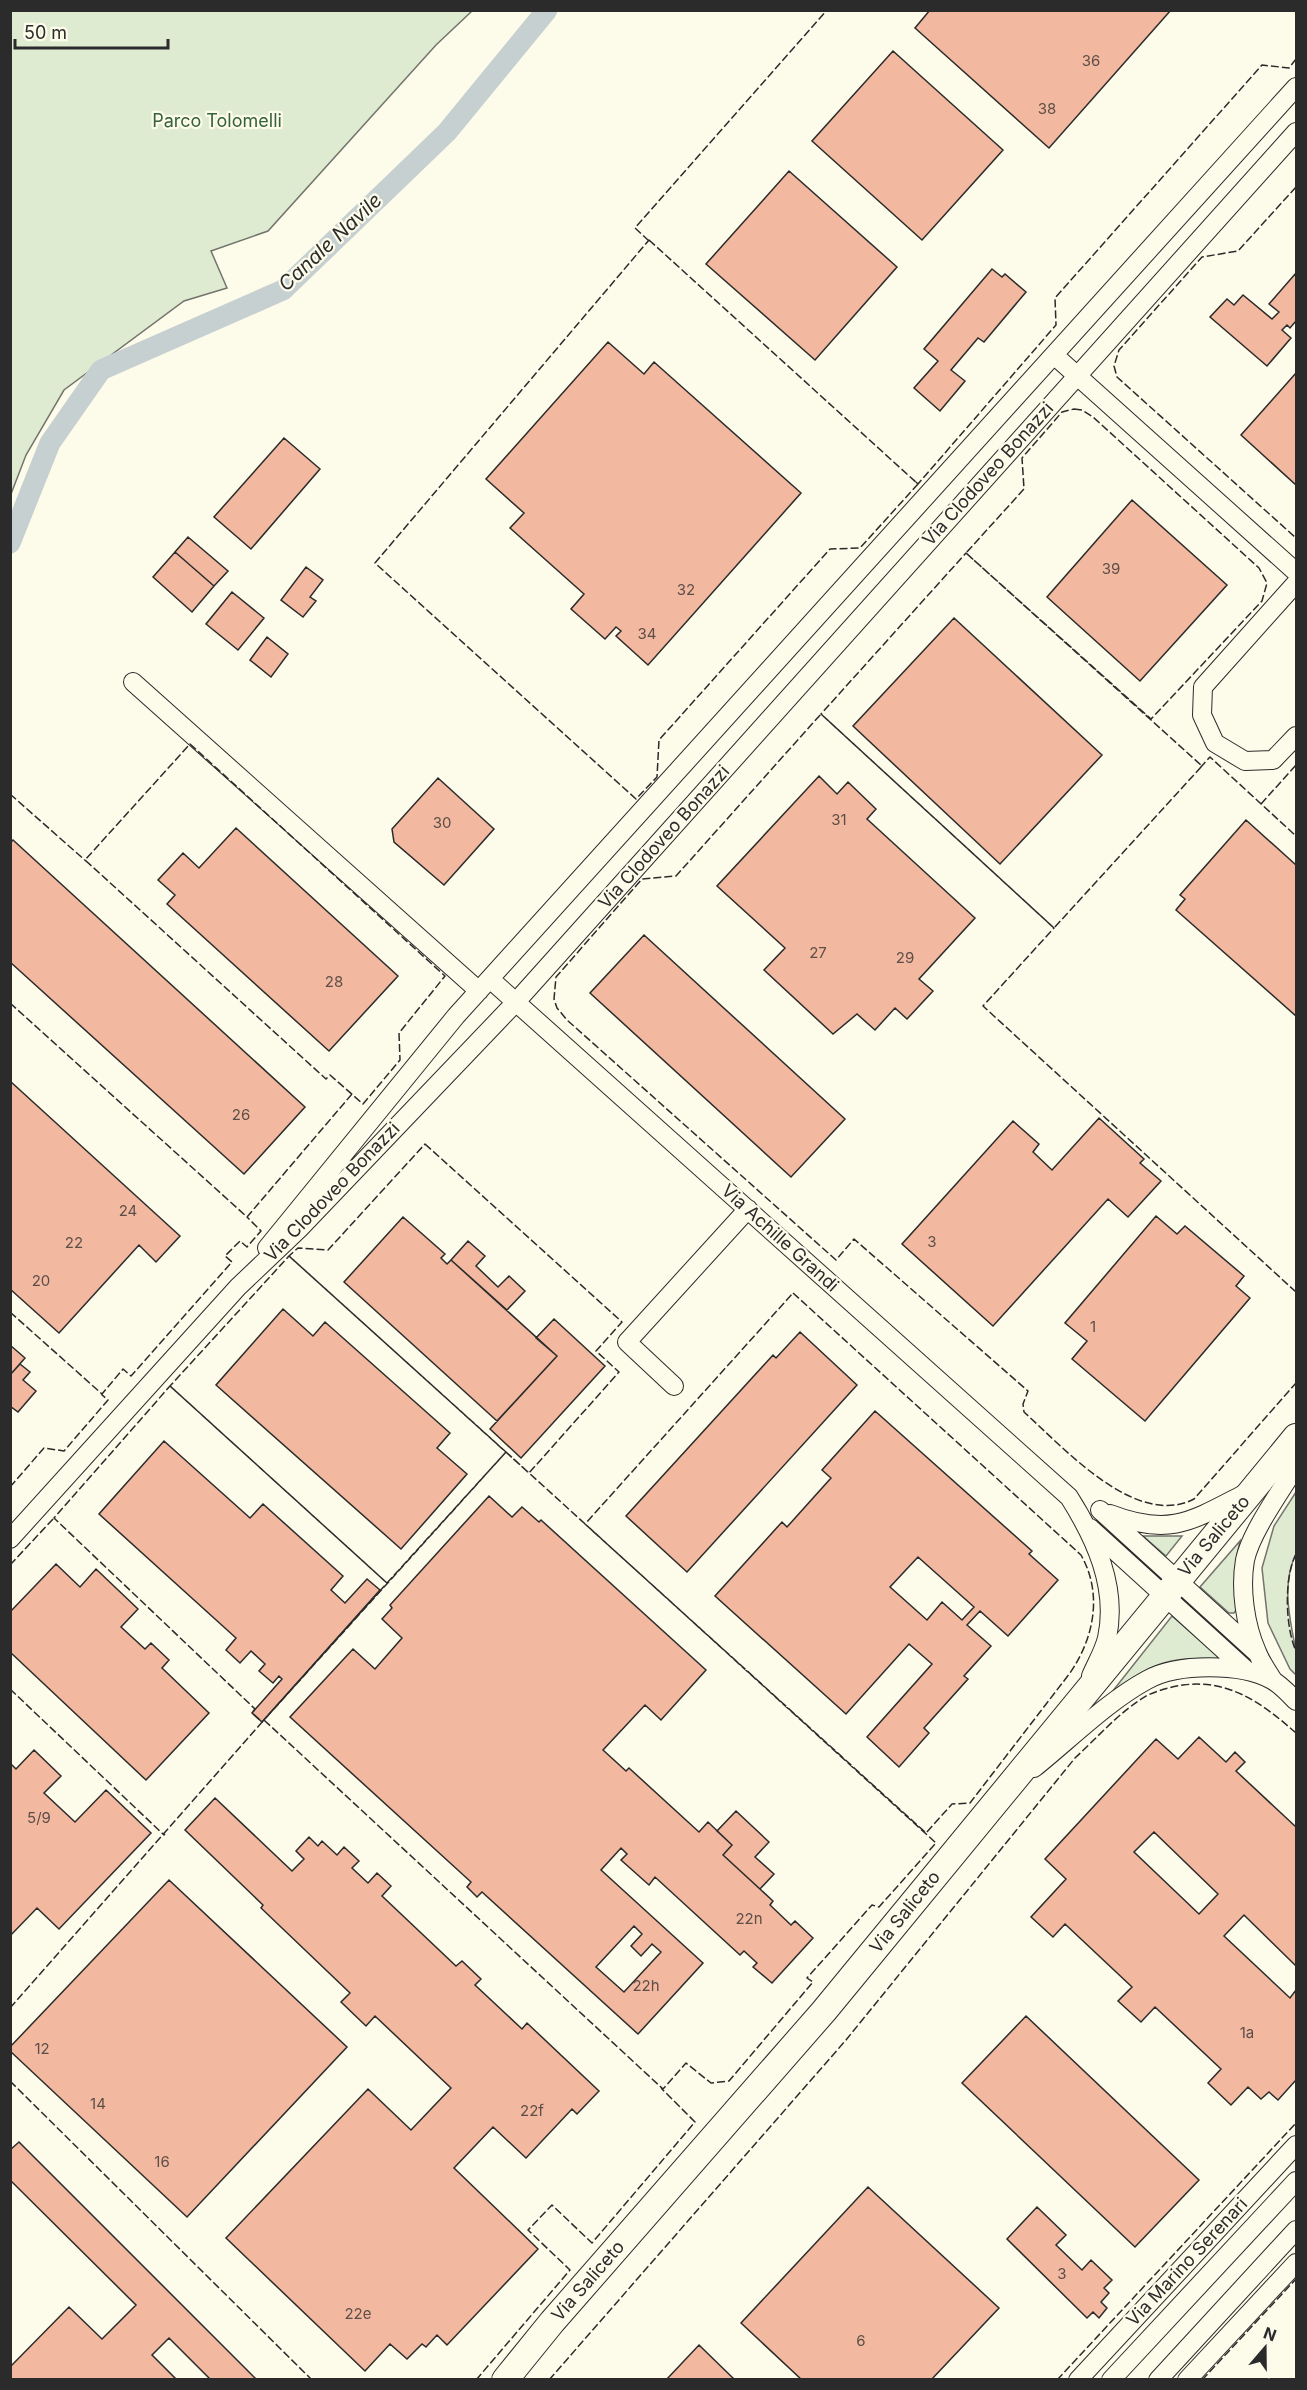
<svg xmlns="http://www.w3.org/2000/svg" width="1307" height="2390" viewBox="0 0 1307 2390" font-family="Inter,sans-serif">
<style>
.green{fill:#deebd1;stroke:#74746e;stroke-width:1.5}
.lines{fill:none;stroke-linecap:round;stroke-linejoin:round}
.canal{stroke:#c7d0d0;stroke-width:21}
.building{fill:#f2b8a0;stroke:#2b2b2b;stroke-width:1.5;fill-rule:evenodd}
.street-casing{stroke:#2b2b2b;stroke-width:20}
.secondary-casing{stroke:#2b2b2b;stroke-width:28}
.street{stroke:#fdfbea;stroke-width:18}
.secondary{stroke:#fdfbea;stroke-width:26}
.fence{stroke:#2b2b2b;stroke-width:1.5;stroke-dasharray:8 3;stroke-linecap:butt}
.labels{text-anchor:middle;stroke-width:4.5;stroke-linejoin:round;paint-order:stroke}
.number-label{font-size:15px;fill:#5d4e48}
.park-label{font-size:18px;fill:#34623c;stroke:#fdfbea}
.street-label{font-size:18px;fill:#2b2b2b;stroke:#fdfbea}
.water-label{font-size:20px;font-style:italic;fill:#2b2b2b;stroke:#fdfbea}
</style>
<rect width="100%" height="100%" fill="#fdfbea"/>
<path class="green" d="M 11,10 L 472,11 L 436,45 L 268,231 L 211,251 L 227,288 L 184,301 L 64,390 L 26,455 L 11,494 Z
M 1296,1492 L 1296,1554 C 1281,1584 1290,1620 1296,1651 C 1298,1658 1297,1667 1296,1675 L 1290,1669 L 1268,1623 L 1262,1568 L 1274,1526 Z
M 1143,1536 L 1182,1536 L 1166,1556 Z
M 1240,1541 L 1236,1560 L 1237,1609 L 1234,1613 L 1229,1613 L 1200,1587 Z
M 1172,1616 L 1221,1659 C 1169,1657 1154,1661 1112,1692 Z"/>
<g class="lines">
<path class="canal" d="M 10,543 L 50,443 L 101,370 L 283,290 L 447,132 L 547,10"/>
</g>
<path class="building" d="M 930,10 L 1171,10 L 1049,148 L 915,28 Z
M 893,51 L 1003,150 L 922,240 L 812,141 Z
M 789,171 L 897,267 L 815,360 L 706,264 Z
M 992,269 L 1002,277 L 1005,274 L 1026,292 L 984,342 L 978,338 L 951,370 L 965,381 L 940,411 L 914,388 L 938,361 L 924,349 Z
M 1296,273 L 1296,321 L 1290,328 L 1287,325 L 1282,330 L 1291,338 L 1267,366 L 1210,317 L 1227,299 L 1234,305 L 1243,295 L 1272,319 L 1279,312 L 1269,304 Z
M 608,342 L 644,374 L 654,362 L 801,493 L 648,665 L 616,636 L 621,631 L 616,627 L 605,639 L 571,609 L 584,594 L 510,528 L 524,513 L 486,479 Z
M 1296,373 L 1296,485 L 1241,435 Z
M 284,438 L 320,469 L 251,549 L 214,517 Z
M 1132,500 L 1227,585 L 1140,681 L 1047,597 Z
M 188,537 L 228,571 L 214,586 L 175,552 Z
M 175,552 L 214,586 L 192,612 L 153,577 Z
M 306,567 L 323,580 L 310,597 L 316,601 L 303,617 L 281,600 Z
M 232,592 L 264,618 L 238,650 L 206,624 Z
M 954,618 L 1102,755 L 1000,864 L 853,726 Z
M 267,637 L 288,654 L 271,677 L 250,660 Z
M 819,776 L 837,794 L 848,782 L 876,809 L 867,819 L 975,918 L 919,979 L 933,991 L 907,1019 L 895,1008 L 875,1030 L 857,1014 L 833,1034 L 764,970 L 785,948 L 717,886 Z
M 438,778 L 494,829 L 444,885 L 394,842 L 392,829 Z
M 1246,820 L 1296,865 L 1296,1016 L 1176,910 L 1185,899 L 1180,895 Z
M 236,828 L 398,976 L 329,1051 L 167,904 L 175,895 L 158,880 L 183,853 L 199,868 Z
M 13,840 L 305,1107 L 244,1174 L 10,962 L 10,843 Z
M 644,935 L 845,1119 L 791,1177 L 590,993 Z
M 10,1081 L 180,1236 L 156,1262 L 139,1245 L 59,1333 L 10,1289 Z
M 1099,1118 L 1144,1159 L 1140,1163 L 1161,1181 L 1128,1217 L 1108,1199 L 993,1326 L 902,1244 L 1013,1121 L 1039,1144 L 1033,1152 L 1052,1170 Z
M 1156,1216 L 1177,1234 L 1185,1226 L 1244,1276 L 1236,1286 L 1250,1298 L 1145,1421 L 1072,1359 L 1087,1341 L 1065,1323 Z
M 403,1217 L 445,1254 L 441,1258 L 447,1264 L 451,1260 L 557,1356 L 497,1421 L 344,1282 Z
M 468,1241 L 485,1256 L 476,1266 L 498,1287 L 509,1276 L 525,1291 L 507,1310 L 451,1260 Z
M 283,1309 L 313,1336 L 325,1322 L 450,1433 L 437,1448 L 467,1474 L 401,1549 L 216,1385 Z
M 554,1319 L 605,1366 L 521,1458 L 490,1429 L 557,1356 L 536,1338 Z
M 800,1332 L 857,1385 L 687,1572 L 626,1516 L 773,1355 L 776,1358 Z
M 10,1345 L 25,1358 L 10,1375 Z
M 20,1364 L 30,1372 L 23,1380 L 36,1391 L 18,1412 L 10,1406 L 10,1375 Z
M 875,1411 L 1032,1551 L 1029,1554 L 1058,1580 L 1008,1636 L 980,1611 L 967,1625 L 991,1646 L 964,1676 L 968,1679 L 924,1728 L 929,1733 L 899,1767 L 867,1737 L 932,1664 L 909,1644 L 846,1714 L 715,1596 L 782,1522 L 787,1527 L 831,1478 L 822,1470 ZM 918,1557 L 974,1607 L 962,1620 L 942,1602 L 927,1620 L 890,1587 Z
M 164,1441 L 250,1518 L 263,1504 L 343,1576 L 331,1590 L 345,1603 L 367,1579 L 380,1590 L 262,1722 L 252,1713 L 282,1679 L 279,1676 L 273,1683 L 259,1671 L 265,1664 L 251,1651 L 240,1663 L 226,1650 L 236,1638 L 99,1514 Z
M 489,1496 L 512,1517 L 522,1507 L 539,1522 L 541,1520 L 706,1670 L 661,1720 L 645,1705 L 603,1750 L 626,1771 L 629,1768 L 699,1832 L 708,1822 L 732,1845 L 723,1855 L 773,1901 L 770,1905 L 791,1925 L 795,1921 L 813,1938 L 772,1983 L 753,1967 L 757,1963 L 744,1951 L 740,1955 L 655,1877 L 649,1885 L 621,1860 L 627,1854 L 621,1848 L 601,1870 L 703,1963 L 638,2034 L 482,1892 L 477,1897 L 467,1887 L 471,1882 L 290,1717 L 353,1649 L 375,1669 L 402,1638 L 382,1619 L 392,1608 L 390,1605 ZM 634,1926 L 642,1934 L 631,1946 L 641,1956 L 652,1944 L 661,1952 L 624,1992 L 596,1967 Z
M 56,1564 L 80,1587 L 96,1569 L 138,1609 L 121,1627 L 145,1649 L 151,1643 L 169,1660 L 162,1668 L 209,1713 L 146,1780 L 10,1652 L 10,1612 Z
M 1199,1737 L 1226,1762 L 1235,1752 L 1245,1762 L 1236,1771 L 1296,1827 L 1296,1966 L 1244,1915 L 1224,1936 L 1290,1998 L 1296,1990 L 1296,2080 L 1278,2100 L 1269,2092 L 1261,2099 L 1248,2087 L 1231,2105 L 1208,2083 L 1221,2069 L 1155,2007 L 1141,2022 L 1118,2001 L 1132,1987 L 1065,1924 L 1053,1937 L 1031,1917 L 1066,1879 L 1045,1859 L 1156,1739 L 1178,1759 ZM 1154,1832 L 1218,1894 L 1199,1914 L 1134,1852 Z
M 34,1750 L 61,1776 L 44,1793 L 75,1822 L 106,1790 L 151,1833 L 59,1929 L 37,1908 L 10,1936 L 10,1763 L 16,1769 Z
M 215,1798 L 292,1871 L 304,1859 L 296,1851 L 309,1837 L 318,1846 L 322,1841 L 337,1855 L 344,1847 L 359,1861 L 352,1868 L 368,1883 L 377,1873 L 391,1886 L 382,1896 L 456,1966 L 462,1961 L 481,1979 L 475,1985 L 522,2029 L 527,2023 L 599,2091 L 577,2114 L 572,2109 L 526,2158 L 493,2127 L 454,2168 L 538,2249 L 447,2345 L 437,2335 L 426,2347 L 422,2344 L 407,2359 L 390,2344 L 365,2371 L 226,2238 L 368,2089 L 411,2130 L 451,2088 L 375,2016 L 366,2026 L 341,2002 L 350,1993 L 261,1908 L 263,1905 L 185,1830 Z
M 736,1811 L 769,1842 L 755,1857 L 774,1874 L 760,1889 L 723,1855 L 732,1845 L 717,1831 Z
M 169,1880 L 347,2047 L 187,2217 L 10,2051 L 10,2047 Z
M 1026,2016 L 1199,2180 L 1135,2247 L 962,2083 Z
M 19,2142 L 257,2380 L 211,2380 L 169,2338 L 152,2355 L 177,2380 L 10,2380 L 10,2367 L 69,2307 L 102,2339 L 136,2305 L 10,2180 L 10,2150 Z
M 868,2187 L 999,2308 L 931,2380 L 802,2380 L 741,2323 Z
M 1037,2207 L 1066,2235 L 1056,2245 L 1082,2270 L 1091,2260 L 1112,2280 L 1104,2288 L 1109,2293 L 1101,2302 L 1107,2308 L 1099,2318 L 1093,2312 L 1087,2318 L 1007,2239 Z
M 699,2345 L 735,2380 L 666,2380 Z"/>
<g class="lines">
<defs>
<path id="street" d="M 1054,355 L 1296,572
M 1296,583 L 1203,687 L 1202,715 L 1215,743 L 1245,761 L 1273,760 L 1296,736
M 133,682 L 479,991
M 490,979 L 1069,1497 C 1095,1538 1118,1587 1107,1638 C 1104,1651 1096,1664 1091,1676
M 267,1248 L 456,1016 L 1296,87
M 674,1386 L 627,1342 L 748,1209
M 1100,1510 L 1256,1652
M 1110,1514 C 1169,1537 1192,1521 1244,1494
M 1090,1528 L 1246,1670
M 10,1539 L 238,1287 L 299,1229 L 515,1003 L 1296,132
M 1273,1680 C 1267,1671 1261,1662 1257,1652 C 1245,1625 1240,1589 1245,1560 C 1251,1532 1281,1491 1296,1466
M 1034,1768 C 1069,1740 1108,1701 1147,1680 C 1177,1663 1242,1663 1272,1680 C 1281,1685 1289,1694 1296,1701
M 1078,2380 L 1296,2145
M 1111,2380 L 1296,2181
M 1158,2380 L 1296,2230
M 1187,2380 L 1296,2263"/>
<path id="secondary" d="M 505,2380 L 552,2322 L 824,2011 L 1296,1437"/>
</defs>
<use href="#street" class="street-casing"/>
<use href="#secondary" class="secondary-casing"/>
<use href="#street" class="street"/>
<use href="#secondary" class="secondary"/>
<path class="fence" d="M 1296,187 L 1238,251 L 1202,257 L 1119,350 L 1114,366 L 1117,377 L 1296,538
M 649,240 L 918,484 L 860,548 L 830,549 L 659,740 L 657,777 L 636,799 L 375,563 Z
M 649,241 L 635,228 L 827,10
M 1074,409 L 1082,410 L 1093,417 L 1259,568 L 1267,583 L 1262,601 L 1151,719 L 966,553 L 1024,489 L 1022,458 L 1062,412 Z
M 916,482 L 918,484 L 1056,325 L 1055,298 L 1262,65 L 1289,68 L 1296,59
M 966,553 L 1202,766 L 1054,928 L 821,714 Z
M 190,744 L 445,976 L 399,1033 L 400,1060 L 363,1104 L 330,1075 L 326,1079 L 85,860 Z
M 1200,768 L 1210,757 L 1296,836
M 10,794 L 87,862
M 1261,804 L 1296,765
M 10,1003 L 247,1217 L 352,1094 L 350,1093
M 425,1144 L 622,1322 L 596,1351 L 619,1372 L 529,1473 L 289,1256 L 298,1248 L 328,1250 Z
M 289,1256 L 506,1452 L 387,1583 L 170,1386 Z
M 1296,1292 L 983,1006 L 1054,928 L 821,714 L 676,876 L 642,879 L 556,977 L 554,999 L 557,1008 L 567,1020 L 836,1260 L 854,1239 L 1028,1391 L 1023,1404 L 1024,1412 C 1064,1448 1136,1529 1194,1499 L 1296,1383
M 793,1293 L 1081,1555 C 1103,1594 1094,1638 1070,1673 L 970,1803 L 952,1804 L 926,1833 L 585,1524 Z
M 10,1312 L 102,1394 L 123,1369 L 131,1376 L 232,1262 L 225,1256 L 240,1241 L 247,1247 L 261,1231 L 247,1217
M 170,1386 L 387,1583 L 262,1722 L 252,1713 L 255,1709 L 54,1518 Z
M 506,1452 L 936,1843 L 879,1907 L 872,1905 L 807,1978 L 813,1982 L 729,2081 L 711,2083 L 686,2063 L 663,2089 L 264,1720 Z
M 10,1487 L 44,1448 L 64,1451 L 108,1400 L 101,1394
M 1296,1554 C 1284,1577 1285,1627 1296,1651
M 10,1565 L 54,1518
M 10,1689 L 164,1835 L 165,1834
M 10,2008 L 263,1721
M 10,2081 L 312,2380
M 476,2380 L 570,2270 L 528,2230 L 552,2205 L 592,2243 L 695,2122 L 661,2088
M 549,2380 L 846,2040 L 1075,1758 C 1098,1737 1121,1710 1148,1695 C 1159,1690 1171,1687 1183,1685 C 1230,1679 1263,1704 1296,1733
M 1057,2380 L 1296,2123
M 1202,2380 L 1296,2279"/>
</g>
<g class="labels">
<g class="number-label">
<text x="1091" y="66">36</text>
<text x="1047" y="114">38</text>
<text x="1111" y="574">39</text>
<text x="686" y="595">32</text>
<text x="647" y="639">34</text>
<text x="839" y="825">31</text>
<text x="442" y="828">30</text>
<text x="818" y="958">27</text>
<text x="905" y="963">29</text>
<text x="334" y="987">28</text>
<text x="241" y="1120">26</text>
<text x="128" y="1216">24</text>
<text x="932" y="1247">3</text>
<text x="74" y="1248">22</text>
<text x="41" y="1286">20</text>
<text x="1093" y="1332">1</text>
<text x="39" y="1823">5/9</text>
<text x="749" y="1924">22n</text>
<text x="646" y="1991">22h</text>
<text x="1247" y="2038">1a</text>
<text x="42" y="2054">12</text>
<text x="98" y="2109">14</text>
<text x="532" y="2116">22f</text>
<text x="162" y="2167">16</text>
<text x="1062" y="2279">3</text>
<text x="358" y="2319">22e</text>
<text x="861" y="2346">6</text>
</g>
<g class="park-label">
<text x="217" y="127">Parco Tolomelli</text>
</g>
<g class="street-label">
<text transform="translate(988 474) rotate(-48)" y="6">Via Clodoveo Bonazzi</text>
<text transform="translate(664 837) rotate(-48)" y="6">Via Clodoveo Bonazzi</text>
<text transform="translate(332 1192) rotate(-46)" y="6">Via Clodoveo Bonazzi</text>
<text transform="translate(780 1238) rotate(42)" y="6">Via Achille Grandi</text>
<text transform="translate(1214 1536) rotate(-50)" y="6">Via Saliceto</text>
<text transform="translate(905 1912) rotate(-51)" y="6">Via Saliceto</text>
<text transform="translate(1187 2262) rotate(-47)" y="6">Via Marino Serenari</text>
<text transform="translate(588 2281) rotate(-49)" y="6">Via Saliceto</text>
</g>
<g class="water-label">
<text transform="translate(330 242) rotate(-43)" y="7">Canale Navile</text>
</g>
</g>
<rect width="1307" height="2390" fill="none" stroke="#2b2b2b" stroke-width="24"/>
<g transform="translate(1265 2348) rotate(20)" stroke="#fdfbea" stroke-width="4.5" paint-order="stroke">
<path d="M0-4.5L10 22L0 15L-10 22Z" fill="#2b2b2b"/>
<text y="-9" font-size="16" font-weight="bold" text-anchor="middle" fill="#2b2b2b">N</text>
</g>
<path d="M15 39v9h153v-9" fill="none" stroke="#2b2b2b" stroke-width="3"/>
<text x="24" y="39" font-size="18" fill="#2b2b2b" stroke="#fdfbea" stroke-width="4.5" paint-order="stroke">50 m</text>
</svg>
